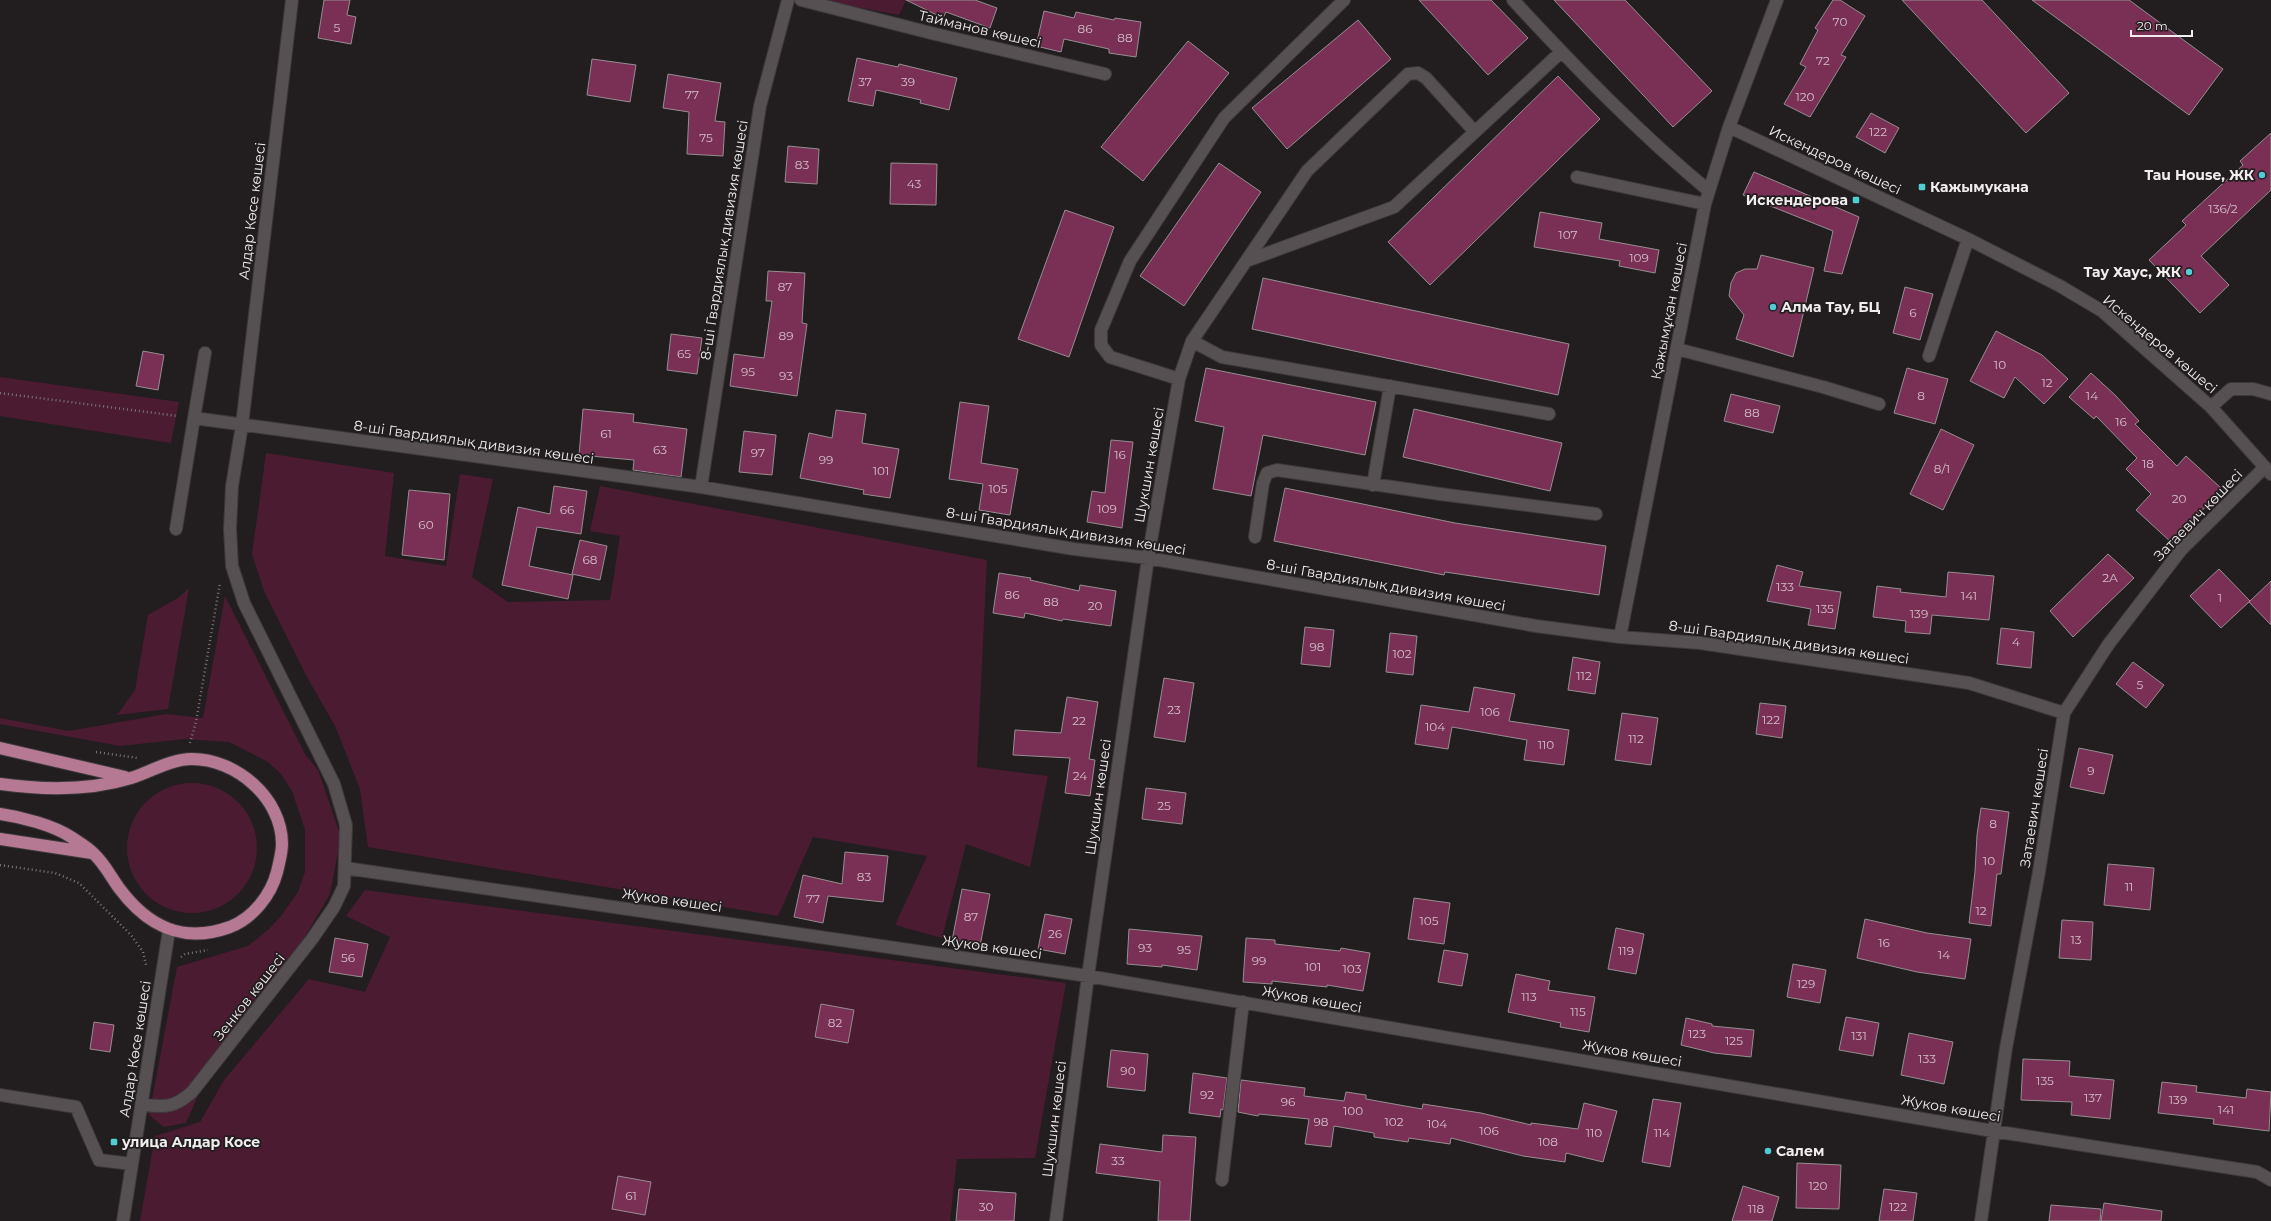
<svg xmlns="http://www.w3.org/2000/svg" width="2271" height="1221" viewBox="0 0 2271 1221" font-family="Montserrat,sans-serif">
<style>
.green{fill:#4b1b32}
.building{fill:#7a3055;stroke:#958e91}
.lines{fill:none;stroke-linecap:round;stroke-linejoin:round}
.minor-casing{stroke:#3d3a3b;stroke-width:14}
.major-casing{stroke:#3d3a3b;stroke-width:14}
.path{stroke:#7c7879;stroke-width:2.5;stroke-dasharray:1 3;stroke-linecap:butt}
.minor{stroke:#565052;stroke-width:12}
.major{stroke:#b57994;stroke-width:12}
.poi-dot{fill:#51ccd5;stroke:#221d1f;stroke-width:1.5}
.labels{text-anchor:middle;stroke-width:3.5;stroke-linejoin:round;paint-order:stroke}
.number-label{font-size:12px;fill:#d2bec8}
.street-label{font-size:14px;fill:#f0edee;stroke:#221d1f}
.poi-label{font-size:14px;font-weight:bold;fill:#f0edee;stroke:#221d1f;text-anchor:start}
</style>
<rect width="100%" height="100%" fill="#221d1f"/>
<path class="green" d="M 819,0 L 906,0 L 899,15 Z
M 0,377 L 179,402 L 171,443 L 0,416 Z
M 266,453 L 394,473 L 385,556 L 446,566 L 460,474 L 493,479 L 472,577 L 508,602 L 610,600 L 620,536 L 590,531 L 600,486 L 987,560 L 977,767 L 1048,776 L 1030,867 L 966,844 L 942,938 L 895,925 L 927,856 L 813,837 L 778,916 L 368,847 L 360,789 L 335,726 L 307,677 L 264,591 L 252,554 Z
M 189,588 L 168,709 L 117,715 L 135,690 L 148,615 L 178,598 Z
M 225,596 L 305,754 L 318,770 L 341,837 L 330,894 L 292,959 L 207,1075 L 186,1123 L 164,1127 L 149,1115 L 177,967 L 248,946 L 269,929 L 281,916 L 298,892 L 305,872 L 305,830 L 292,791 L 281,774 L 268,762 L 229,742 L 185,739 L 120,746 L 0,724 L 0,718 L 69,731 L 166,714 L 203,718 Z
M127 848a65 65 0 1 1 130 0a65 65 0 1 1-130 0Z
M 365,890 L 1066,983 L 1035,1158 L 957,1159 L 950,1221 L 140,1221 L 155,1136 L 200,1122 L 224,1080 L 309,979 L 365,992 L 390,937 L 346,916 Z"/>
<path class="building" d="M 324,0 L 350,0 L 347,15 L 356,17 L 351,44 L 318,38 Z
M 906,0 L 975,0 L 997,8 L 990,28 L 946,12 L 943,18 Z
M 1419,0 L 1491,0 L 1528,38 L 1488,75 Z
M 1554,0 L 1625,0 L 1712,91 L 1673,127 Z
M 1833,0 L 1840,0 L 1865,16 L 1841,55 L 1846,57 L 1810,117 L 1784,104 L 1806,67 L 1800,64 L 1818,30 L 1815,28 Z
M 1902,0 L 1982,0 L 2069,93 L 2026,133 Z
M 2032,0 L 2129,0 L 2223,69 L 2189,115 Z
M 1044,11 L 1074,18 L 1076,12 L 1114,20 L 1115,18 L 1141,22 L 1136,57 L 1109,53 L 1109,49 L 1064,39 L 1061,52 L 1036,46 Z
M 1358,20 L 1391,59 L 1287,149 L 1252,108 Z
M 1188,41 L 1229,73 L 1143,181 L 1101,147 Z
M 857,58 L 898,67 L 899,64 L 957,78 L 949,110 L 920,103 L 921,100 L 876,90 L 873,106 L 848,101 Z
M 592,59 L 636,65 L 630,102 L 587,95 Z
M 668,74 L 721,83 L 715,121 L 725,122 L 723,156 L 687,154 L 689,112 L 663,108 Z
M 1558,76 L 1600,119 L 1430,285 L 1388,242 Z
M 1871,113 L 1899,128 L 1885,153 L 1856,137 Z
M 2271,133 L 2271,190 L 2201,256 L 2229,285 L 2200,313 L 2149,260 L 2186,225 L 2182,221 L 2243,165 L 2240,161 Z
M 788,146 L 819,149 L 817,184 L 785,182 Z
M 891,163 L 937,164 L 936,205 L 890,204 Z
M 1219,163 L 1261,192 L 1184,306 L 1140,276 Z
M 1754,172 L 1859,217 L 1842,274 L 1824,271 L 1833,231 L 1743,195 Z
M 1065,210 L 1114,227 L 1069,357 L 1018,339 Z
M 1540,212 L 1602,223 L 1599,239 L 1659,250 L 1655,273 L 1619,266 L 1620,261 L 1534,247 Z
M 1761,255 L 1814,268 L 1793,357 L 1736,339 L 1744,315 L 1729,296 L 1731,283 L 1736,273 L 1745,269 L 1757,269 Z
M 768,271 L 805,273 L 802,323 L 807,324 L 797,396 L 730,386 L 734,354 L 764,358 L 772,301 L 766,301 Z
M 1263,278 L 1569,344 L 1558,395 L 1252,329 Z
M 1905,287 L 1933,294 L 1920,340 L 1893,333 Z
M 1996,331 L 2042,355 L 2068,379 L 2044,404 L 2015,377 L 2004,398 L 1970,381 Z
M 671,334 L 702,338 L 697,374 L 667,370 Z
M 143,351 L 164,355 L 158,390 L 136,386 Z
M 1206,368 L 1376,402 L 1365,455 L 1263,435 L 1251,496 L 1213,489 L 1224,427 L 1195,421 Z
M 1907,368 L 1948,379 L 1935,424 L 1894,413 Z
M 2091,373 L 2115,395 L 2139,421 L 2135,424 L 2177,466 L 2186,456 L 2222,489 L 2172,543 L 2136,510 L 2151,494 L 2126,469 L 2137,458 L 2096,416 L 2094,419 L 2069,397 Z
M 1731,394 L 1780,406 L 1773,433 L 1724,421 Z
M 960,402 L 989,406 L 981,463 L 1018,469 L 1010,515 L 979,510 L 983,484 L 949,479 Z
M 583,409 L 634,414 L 633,422 L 687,429 L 681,477 L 633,470 L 634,460 L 579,455 Z
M 1414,409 L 1562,443 L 1550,491 L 1403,457 Z
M 836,410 L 866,414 L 862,443 L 899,449 L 890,498 L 863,494 L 864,490 L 800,478 L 809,433 L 832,438 Z
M 1941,429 L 1974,445 L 1943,510 L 1910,494 Z
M 744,431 L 776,435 L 772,475 L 739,472 Z
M 1111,440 L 1133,442 L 1122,528 L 1087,522 L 1092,491 L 1105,493 Z
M 554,486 L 587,491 L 581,534 L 537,527 L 529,566 L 573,575 L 568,599 L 502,585 L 518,507 L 550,514 Z
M 1285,488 L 1455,523 L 1606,546 L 1599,595 L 1445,572 L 1444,575 L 1274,541 Z
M 409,490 L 450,494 L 444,560 L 402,555 Z
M 580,540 L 607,546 L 600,580 L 572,574 Z
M 2108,554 L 2134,578 L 2073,637 L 2050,611 Z
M 1777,565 L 1803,572 L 1799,586 L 1841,592 L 1835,629 L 1808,625 L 1811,609 L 1767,601 Z
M 2219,569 L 2250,601 L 2221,628 L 2190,596 Z
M 1948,572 L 1994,576 L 1989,620 L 1932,615 L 1930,634 L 1905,632 L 1906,621 L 1873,617 L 1877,586 L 1901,589 L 1900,592 L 1946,597 Z
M 999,573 L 1031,578 L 1030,580 L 1079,591 L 1080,585 L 1116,591 L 1111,626 L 1063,619 L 1062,621 L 1025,613 L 1024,618 L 993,613 Z
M 2271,581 L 2271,625 L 2249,602 Z
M 1305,627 L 1334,630 L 1330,667 L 1301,664 Z
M 2001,628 L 2034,632 L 2031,668 L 1997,664 Z
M 1390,633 L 1417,636 L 1413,675 L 1386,672 Z
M 1573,657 L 1600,662 L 1595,694 L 1568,690 Z
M 2133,662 L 2164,685 L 2146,708 L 2116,684 Z
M 1164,678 L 1194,683 L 1185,742 L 1154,737 Z
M 1474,687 L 1515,694 L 1509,721 L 1569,730 L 1564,765 L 1524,760 L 1527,740 L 1452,727 L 1448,749 L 1415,744 L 1421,705 L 1469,712 Z
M 1067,697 L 1098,702 L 1089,759 L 1095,760 L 1090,796 L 1065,793 L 1070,758 L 1013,755 L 1015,730 L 1061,733 Z
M 1760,703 L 1786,706 L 1782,738 L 1756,734 Z
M 1622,713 L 1658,718 L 1651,765 L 1615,760 Z
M 2079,748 L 2113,755 L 2104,794 L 2070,787 Z
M 1146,788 L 1186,793 L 1182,824 L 1142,819 Z
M 1981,808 L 2009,812 L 2001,874 L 1997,874 L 1991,926 L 1969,923 L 1975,872 L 1977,835 Z
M 845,852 L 888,856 L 883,902 L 828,896 L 823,923 L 794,917 L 803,875 L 842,884 Z
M 2108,864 L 2154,868 L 2150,910 L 2104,905 Z
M 962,889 L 990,894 L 980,946 L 952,941 Z
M 1414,898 L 1450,903 L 1444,944 L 1408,939 Z
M 1045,914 L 1072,919 L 1065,954 L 1038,949 Z
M 1865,919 L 1927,933 L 1971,939 L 1965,979 L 1917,972 L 1857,958 Z
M 2062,920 L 2093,922 L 2091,960 L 2059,958 Z
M 1616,928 L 1644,934 L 1636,974 L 1608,969 Z
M 1129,929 L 1202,936 L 1197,970 L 1162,965 L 1162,967 L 1127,964 Z
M 335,938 L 368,944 L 362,977 L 329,972 Z
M 1246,938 L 1275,940 L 1275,944 L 1340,951 L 1341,948 L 1370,953 L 1363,991 L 1327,985 L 1327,987 L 1272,981 L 1272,984 L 1243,982 Z
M 1444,950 L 1468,954 L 1462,986 L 1438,982 Z
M 1793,964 L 1826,970 L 1820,1003 L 1787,997 Z
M 1516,974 L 1550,981 L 1548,990 L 1595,997 L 1589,1032 L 1560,1027 L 1561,1023 L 1508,1012 Z
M 821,1004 L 854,1010 L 848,1043 L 815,1037 Z
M 1846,1017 L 1879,1023 L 1873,1056 L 1839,1050 Z
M 1686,1018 L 1712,1024 L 1712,1026 L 1754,1030 L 1751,1057 L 1714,1053 L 1681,1045 Z
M 94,1022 L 114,1025 L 110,1052 L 90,1049 Z
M 1909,1033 L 1953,1042 L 1944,1084 L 1901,1075 Z
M 1111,1050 L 1148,1054 L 1145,1091 L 1107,1087 Z
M 2023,1059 L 2070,1061 L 2069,1076 L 2114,1080 L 2110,1119 L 2071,1115 L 2072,1102 L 2021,1100 Z
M 1193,1073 L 1227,1078 L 1223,1110 L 1221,1109 L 1220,1117 L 1189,1113 Z
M 1241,1080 L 1305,1088 L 1304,1096 L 1344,1101 L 1346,1092 L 1366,1095 L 1366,1099 L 1422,1109 L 1423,1104 L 1481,1113 L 1531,1125 L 1531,1123 L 1578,1129 L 1584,1103 L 1617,1111 L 1603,1162 L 1566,1153 L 1565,1162 L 1523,1156 L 1451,1138 L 1450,1144 L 1409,1138 L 1408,1142 L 1374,1137 L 1374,1133 L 1334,1126 L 1331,1147 L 1305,1144 L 1309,1119 L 1259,1114 L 1258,1116 L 1238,1112 Z
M 2162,1082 L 2197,1086 L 2196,1092 L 2246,1098 L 2247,1089 L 2271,1092 L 2269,1131 L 2213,1124 L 2214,1119 L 2158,1113 Z
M 1653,1099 L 1681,1103 L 1670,1167 L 1642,1162 Z
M 1163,1135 L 1196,1137 L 1190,1221 L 1158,1221 L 1160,1181 L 1096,1173 L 1100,1144 L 1162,1152 Z
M 1797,1163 L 1841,1165 L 1839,1209 L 1796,1208 Z
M 618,1176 L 651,1182 L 645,1215 L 612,1209 Z
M 1743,1186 L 1779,1197 L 1772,1221 L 1732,1221 Z
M 959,1189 L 1016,1193 L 1014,1221 L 956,1221 Z
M 1884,1189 L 1917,1193 L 1913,1221 L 1879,1221 Z
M 2104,1203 L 2162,1211 L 2161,1221 L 2101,1221 Z
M 2051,1205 L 2101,1209 L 2100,1221 L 2049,1221 Z"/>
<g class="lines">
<defs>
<path id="minor" d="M 801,0 L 931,33 L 1105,74
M 1513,0 C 1575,67 1639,133 1709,191
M 1729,127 L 1968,239 L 2060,286 L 2102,311 L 2211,407 L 2271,474
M 1577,177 L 1705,204
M 1246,261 L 1394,207 L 1561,52
M 1192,341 L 1222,357 L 1549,414
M 1677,349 L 1823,387 L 1879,404
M 205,353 L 194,418 L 701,487 L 1074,549 L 1148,558 L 1536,626 L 1620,637 L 1700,643 L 1969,683 L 2064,713
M 1929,356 L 1968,239
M 1179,379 L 1110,357 L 1101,345 L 1101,330 L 1130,261 L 1224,118 L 1344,0
M 2211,407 L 2231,389 L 2253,389 L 2271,394
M 1373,485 L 1390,386
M 701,487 L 760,106 L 788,0
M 176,529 L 194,418
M 1255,537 L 1263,483 L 1267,473 L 1277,470 L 1440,494 L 1596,514
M 1620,637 L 1705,204 L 1729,127 L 1777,0
M 345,868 L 1088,976 L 1993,1131 L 2257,1172 L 2271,1180
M 0,1095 L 76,1107 L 99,1160 L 132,1164
M 143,1105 C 166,1107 174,1108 192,1092 L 312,939 L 334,907 L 344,886 L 346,825 L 334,784 L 244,603 L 232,566 L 230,529 L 232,486 L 242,425 L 292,0
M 1222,1180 L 1243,1002
M 123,1221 L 169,930
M 1056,1221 L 1088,976 L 1148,558 L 1179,379 L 1192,341 L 1307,171 L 1408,74 L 1418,73 L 1426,78 L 1475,132
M 1981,1221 L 2006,1048 L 2039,872 L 2064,713 L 2108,645 L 2181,550 L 2265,467"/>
<path id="major" d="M 0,748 L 125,777
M 0,784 C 43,790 89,791 131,778 C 150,772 171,759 192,759 C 236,759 282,798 282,844 C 282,853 279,863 277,872 C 271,895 253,918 230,927 C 183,944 148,927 119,888 C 111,877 104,863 94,854 C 88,847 78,842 71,837 C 53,825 21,817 0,814
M 0,839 L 92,853"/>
</defs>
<use href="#minor" class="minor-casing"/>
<use href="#major" class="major-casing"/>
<path class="path" d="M 0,393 L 178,416
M 190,743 L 196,722 L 220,583
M 96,752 L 138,758
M 0,865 L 55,873 L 79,883 L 131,935 L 143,952 L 146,965
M 181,957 L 185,954 L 208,950"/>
<use href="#minor" class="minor"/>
<use href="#major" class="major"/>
</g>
<g class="poi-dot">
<circle cx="2262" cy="175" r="4"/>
<rect x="1918" y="183" width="8" height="8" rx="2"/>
<rect x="1852" y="196" width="8" height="8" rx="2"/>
<circle cx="2189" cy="272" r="4"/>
<circle cx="1773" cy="307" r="4"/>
<rect x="110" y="1138" width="8" height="8" rx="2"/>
<circle cx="1768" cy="1151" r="4"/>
</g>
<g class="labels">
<g class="number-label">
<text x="1840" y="26">70</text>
<text x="337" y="32">5</text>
<text x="1085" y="33">86</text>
<text x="1125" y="42">88</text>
<text x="1823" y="65">72</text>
<text x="865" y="86">37</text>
<text x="908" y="86">39</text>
<text x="692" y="99">77</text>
<text x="1805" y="101">120</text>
<text x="1878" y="136">122</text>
<text x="706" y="142">75</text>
<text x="802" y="169">83</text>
<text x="914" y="188">43</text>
<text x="2223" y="213">136/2</text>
<text x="1568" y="239">107</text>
<text x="1639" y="262">109</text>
<text x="785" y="291">87</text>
<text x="1913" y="317">6</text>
<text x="786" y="340">89</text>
<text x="684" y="358">65</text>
<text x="2000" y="369">10</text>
<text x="748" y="376">95</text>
<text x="786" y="380">93</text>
<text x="2047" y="387">12</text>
<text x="1921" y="400">8</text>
<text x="2092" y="400">14</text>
<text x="1752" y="417">88</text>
<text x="2121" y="426">16</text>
<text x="606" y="438">61</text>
<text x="660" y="454">63</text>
<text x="758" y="457">97</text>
<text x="1120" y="459">16</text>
<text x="826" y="464">99</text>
<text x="2148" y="468">18</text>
<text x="1942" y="473">8/1</text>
<text x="881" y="475">101</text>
<text x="998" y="493">105</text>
<text x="2179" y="503">20</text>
<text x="1107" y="513">109</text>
<text x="567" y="514">66</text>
<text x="426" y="529">60</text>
<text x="590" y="564">68</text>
<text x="2110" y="582">2А</text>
<text x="1785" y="591">133</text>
<text x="1012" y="599">86</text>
<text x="1969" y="600">141</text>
<text x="2220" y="602">1</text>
<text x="1051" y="606">88</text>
<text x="1095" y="610">20</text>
<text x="1825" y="613">135</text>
<text x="1919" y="618">139</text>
<text x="2016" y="646">4</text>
<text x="1317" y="651">98</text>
<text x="1402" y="658">102</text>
<text x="1584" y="680">112</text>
<text x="2140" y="689">5</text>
<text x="1174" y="714">23</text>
<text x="1490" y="716">106</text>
<text x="1771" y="724">122</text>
<text x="1079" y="725">22</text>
<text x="1435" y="731">104</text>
<text x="1636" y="743">112</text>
<text x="1546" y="749">110</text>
<text x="2091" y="775">9</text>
<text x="1080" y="780">24</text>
<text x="1164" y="810">25</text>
<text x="1993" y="828">8</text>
<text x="1989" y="865">10</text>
<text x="864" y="881">83</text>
<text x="2129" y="891">11</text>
<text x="813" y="903">77</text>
<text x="1981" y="915">12</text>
<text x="971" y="921">87</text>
<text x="1429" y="925">105</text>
<text x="1055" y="938">26</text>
<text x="2076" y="944">13</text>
<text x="1884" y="947">16</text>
<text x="1145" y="952">93</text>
<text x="1184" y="954">95</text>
<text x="1626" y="955">119</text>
<text x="1944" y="959">14</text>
<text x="348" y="962">56</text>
<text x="1259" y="965">99</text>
<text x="1313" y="971">101</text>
<text x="1352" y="973">103</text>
<text x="1806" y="988">129</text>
<text x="1529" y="1001">113</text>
<text x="1578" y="1016">115</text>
<text x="835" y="1027">82</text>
<text x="1697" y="1038">123</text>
<text x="1859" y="1040">131</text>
<text x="1734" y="1045">125</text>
<text x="1927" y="1063">133</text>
<text x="1128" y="1075">90</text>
<text x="2045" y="1085">135</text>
<text x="1207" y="1099">92</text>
<text x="2093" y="1102">137</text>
<text x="2178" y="1104">139</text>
<text x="1288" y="1106">96</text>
<text x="2226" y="1114">141</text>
<text x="1353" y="1115">100</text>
<text x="1321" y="1126">98</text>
<text x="1394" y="1126">102</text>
<text x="1437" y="1128">104</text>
<text x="1489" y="1135">106</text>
<text x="1594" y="1137">110</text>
<text x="1662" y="1137">114</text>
<text x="1548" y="1146">108</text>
<text x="1118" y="1165">33</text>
<text x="1818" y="1190">120</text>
<text x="631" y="1200">61</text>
<text x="986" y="1211">30</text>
<text x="1898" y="1211">122</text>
<text x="1756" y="1213">118</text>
</g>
<g class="street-label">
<text transform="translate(980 29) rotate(13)" y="5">Тайманов көшесі</text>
<text transform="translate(1835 160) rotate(25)" y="5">Искендеров көшесі</text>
<text transform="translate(252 211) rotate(-83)" y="5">Алдар Көсе көшесі</text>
<text transform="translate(724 240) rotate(-81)" y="5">8-ші Гвардиялық дивизия көшесі</text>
<text transform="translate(1669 311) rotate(-79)" y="5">Қажымұқан көшесі</text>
<text transform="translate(2160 344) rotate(40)" y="5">Искендеров көшесі</text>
<text transform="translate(474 442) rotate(8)" y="5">8-ші Гвардиялық дивизия көшесі</text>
<text transform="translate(1149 465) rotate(-80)" y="5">Шукшин көшесі</text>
<text transform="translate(2198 515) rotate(-46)" y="5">Затаевич көшесі</text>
<text transform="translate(1066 531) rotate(9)" y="5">8-ші Гвардиялық дивизия көшесі</text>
<text transform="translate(1386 585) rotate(10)" y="5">8-ші Гвардиялық дивизия көшесі</text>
<text transform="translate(1789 642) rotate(8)" y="5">8-ші Гвардиялық дивизия көшесі</text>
<text transform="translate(1098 797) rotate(-82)" y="5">Шукшин көшесі</text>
<text transform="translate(2034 808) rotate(-81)" y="5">Затаевич көшесі</text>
<text transform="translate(672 900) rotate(8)" y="5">Жуков көшесі</text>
<text transform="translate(992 947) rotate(8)" y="5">Жуков көшесі</text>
<text transform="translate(249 997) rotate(-52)" y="5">Зенков көшесі</text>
<text transform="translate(1312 999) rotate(10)" y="5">Жуков көшесі</text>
<text transform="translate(135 1049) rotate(-81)" y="5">Алдар Көсе көшесі</text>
<text transform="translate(1632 1053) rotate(10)" y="5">Жуков көшесі</text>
<text transform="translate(1951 1108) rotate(10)" y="5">Жуков көшесі</text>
<text transform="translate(1054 1119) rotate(-83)" y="5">Шукшин көшесі</text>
</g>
<g class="poi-label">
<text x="2254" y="180" text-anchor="end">Tau House, ЖК</text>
<text x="1930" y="192">Кажымукана</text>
<text x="1848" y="205" text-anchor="end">Искендерова</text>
<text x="2181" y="277" text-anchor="end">Тау Хаус, ЖК</text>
<text x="1781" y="312">Алма Тау, БЦ</text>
<text x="122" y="1147">улица Алдар Косе</text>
<text x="1776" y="1156">Салем</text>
</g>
</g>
<path d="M2131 30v6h61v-6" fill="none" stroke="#f0edee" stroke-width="2"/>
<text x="2137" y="30" font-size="12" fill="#f0edee" stroke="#221d1f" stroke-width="3" paint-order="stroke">20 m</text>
</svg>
